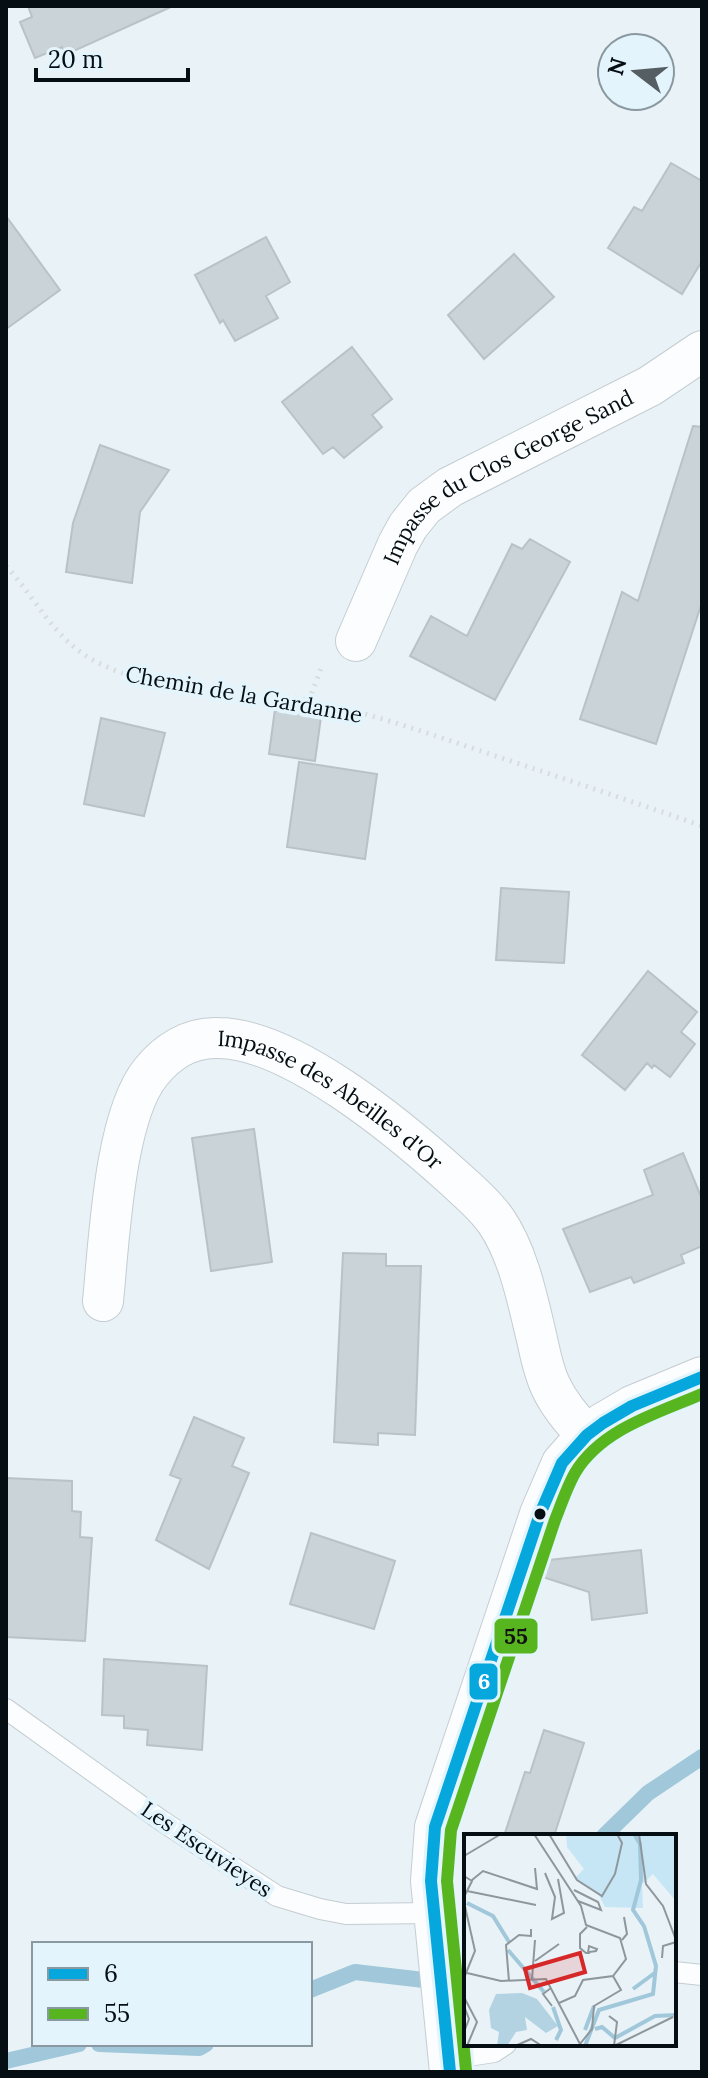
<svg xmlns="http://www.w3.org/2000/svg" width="708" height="2078" viewBox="0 0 708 2078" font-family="Lora,serif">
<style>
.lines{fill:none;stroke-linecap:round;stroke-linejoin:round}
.stream{stroke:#a1c8da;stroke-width:16}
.building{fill:#cad3d8;stroke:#b9c2c7;stroke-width:2}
.lane-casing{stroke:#c4cdd2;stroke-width:22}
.street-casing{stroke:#c4cdd2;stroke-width:42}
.path{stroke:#d9dcde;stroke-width:5;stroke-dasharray:2 6;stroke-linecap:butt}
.lane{stroke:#fcfdfe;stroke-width:20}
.street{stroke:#fcfdfe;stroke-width:40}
.bus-1-casing{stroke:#e3f4fd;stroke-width:18}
.bus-2-casing{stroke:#e3f4fd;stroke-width:18}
.bus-1{stroke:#06a7dc;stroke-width:12}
.bus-2{stroke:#57b620;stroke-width:12}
.bus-dot{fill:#050e13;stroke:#e3f4fd;stroke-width:3}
.labels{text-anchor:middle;stroke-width:8;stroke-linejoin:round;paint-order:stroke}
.street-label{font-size:22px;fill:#050e13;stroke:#e3f4fd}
.inset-river{fill:none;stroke:#a1c8da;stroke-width:4}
.inset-road{fill:none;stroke:#8e979c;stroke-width:2}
.view{fill:#d62828;fill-opacity:0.15;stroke:#d62828;stroke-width:4}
.inset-edge{fill:none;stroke:#050e13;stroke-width:4}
.line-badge{stroke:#e3f4fd;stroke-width:3}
.badge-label{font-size:22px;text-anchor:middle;font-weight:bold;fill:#fff}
.pale-badge-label{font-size:22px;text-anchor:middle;font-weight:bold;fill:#111}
</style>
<rect width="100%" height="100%" fill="#e9f2f7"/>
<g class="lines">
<path class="stream" d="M 604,1836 L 648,1793 L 702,1757
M 310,1990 L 355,1972 L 441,1982 L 466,1976
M 99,2044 L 199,2048 L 206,2044
M 6,2061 L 79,2044"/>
</g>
<path class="building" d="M 28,6 L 173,6 L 65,55 L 62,47 L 35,58 L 20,22 L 32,17 Z
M 671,163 L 702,181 L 702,261 L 682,294 L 608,248 L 634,207 L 642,211 Z
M 6,216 L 60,290 L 6,329 Z
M 266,237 L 290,282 L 266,296 L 278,318 L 235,341 L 223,320 L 220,323 L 195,275 Z
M 514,254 L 554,297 L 484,359 L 448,315 Z
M 352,347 L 392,399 L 372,415 L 382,427 L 344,458 L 333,447 L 323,454 L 282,402 Z
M 693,426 L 702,427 L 702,602 L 656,744 L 580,719 L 622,592 L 638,601 Z
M 100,445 L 169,470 L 140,512 L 132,583 L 66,572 L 73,523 Z
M 530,539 L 570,562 L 495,700 L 410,656 L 431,616 L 467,636 L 512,544 L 522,549 Z
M 275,709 L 321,717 L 315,761 L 269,754 Z
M 101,718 L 165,733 L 144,816 L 84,804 Z
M 299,762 L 377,774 L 365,859 L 287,847 Z
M 501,888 L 569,892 L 564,963 L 496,960 Z
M 648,971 L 697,1012 L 681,1032 L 695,1044 L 670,1077 L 654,1065 L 652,1068 L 647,1063 L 625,1090 L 582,1055 Z
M 254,1129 L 272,1262 L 211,1271 L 192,1138 Z
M 683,1153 L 702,1199 L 702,1246 L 681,1255 L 684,1263 L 634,1283 L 631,1277 L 590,1292 L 563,1229 L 653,1195 L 644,1170 Z
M 343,1253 L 386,1254 L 386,1266 L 421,1266 L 415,1435 L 378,1433 L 378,1445 L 334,1442 Z
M 194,1417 L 244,1438 L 232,1466 L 249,1473 L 209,1569 L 156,1540 L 181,1479 L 170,1475 Z
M 6,1478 L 72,1481 L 72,1511 L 81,1512 L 80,1537 L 92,1538 L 85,1641 L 6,1637 Z
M 311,1533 L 395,1561 L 374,1629 L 290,1604 Z
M 641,1550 L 647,1613 L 592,1620 L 589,1592 L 543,1577 L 549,1560 Z
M 104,1659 L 207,1666 L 202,1750 L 147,1745 L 148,1730 L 124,1728 L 124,1716 L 102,1715 Z
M 544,1730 L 584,1743 L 554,1836 L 504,1836 L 525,1772 L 530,1773 Z"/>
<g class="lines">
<defs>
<path id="lane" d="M 6,1709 L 162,1821 L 277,1896 L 320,1909 L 346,1914 L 434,1913
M 674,1972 L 702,1975
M 449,2059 L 494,2052 L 506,2044"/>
<g id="street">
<path id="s1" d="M 356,641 L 398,544 L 408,526 L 424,506 L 450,487 L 650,386 L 702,351"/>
<path id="s2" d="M 103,1301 C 109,1243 114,1117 151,1072 C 167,1052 190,1037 218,1038 C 291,1038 401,1130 454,1178 C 468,1191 485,1205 496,1221 C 518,1253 527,1297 536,1335 C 540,1352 543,1371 551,1387 C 560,1406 572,1420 587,1435"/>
<path d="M 450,2072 L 431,1881 L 435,1827 L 540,1514 L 562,1463 L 587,1435 L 603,1423 L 632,1406 L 702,1377"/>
</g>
</defs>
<use href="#lane" class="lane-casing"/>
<use href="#street" class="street-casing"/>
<path class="path" d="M 6,566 C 35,597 53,637 91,659 C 158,697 242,686 316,702 C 369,713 421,731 472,748 C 549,774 626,799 702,826
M 309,701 L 321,668"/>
<use href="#lane" class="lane"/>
<use href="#street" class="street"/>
<defs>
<path id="bus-1" d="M 450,2072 L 431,1881 L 435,1827 L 540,1514 L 562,1463 L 587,1435 L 603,1423 L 632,1406 L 702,1377"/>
<path id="bus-2" d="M 466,2070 L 447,1881 L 451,1830 L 555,1520 C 561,1505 567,1487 575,1473 C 601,1429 658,1413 702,1394"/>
</defs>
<use href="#bus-1" class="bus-1-casing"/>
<use href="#bus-2" class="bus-2-casing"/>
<use href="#bus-1" class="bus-1"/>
<use href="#bus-2" class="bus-2"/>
</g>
<circle class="bus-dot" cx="540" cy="1514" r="7"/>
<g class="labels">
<g class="street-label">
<text dy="8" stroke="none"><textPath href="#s1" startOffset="236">Impasse du Clos George Sand</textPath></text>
<text transform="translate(244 694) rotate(10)" y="8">Chemin de la Gardanne</text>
<text dy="8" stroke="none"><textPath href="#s2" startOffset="444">Impasse des Abeilles d'Or</textPath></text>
<text transform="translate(207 1849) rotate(34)" y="8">Les Escuvieyes</text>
</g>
</g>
<g transform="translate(464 1834)">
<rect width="212" height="212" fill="#e9f2f7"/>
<path d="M 102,0 L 212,0 L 212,67 L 189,40 L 178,50 L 179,74 L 141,73 L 135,61 L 111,44 L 120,35 L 103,13 Z" fill="#c6e6f5"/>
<path d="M 58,159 L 73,165 L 94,192 L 82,199 L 61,183 L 63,196 L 52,198 L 43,212 L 33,212 L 35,198 L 27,194 L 25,176 L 32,160 Z" fill="#b3d3e3"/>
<path class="inset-river" d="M 3,69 L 29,82 L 45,108M 44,116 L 80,158M 169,155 L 192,138M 89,173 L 97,196 L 92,206M 131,195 L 138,193 L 151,204 L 191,182 L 212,181M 121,196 L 130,172M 121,212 L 135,176 L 189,160 L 192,132 L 180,92 L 169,76 L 177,46 L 176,10 L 170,0"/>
<path class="inset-road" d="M 70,0 L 117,72 L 122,91 L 156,104 L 162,125 L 149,142 L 119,146 L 111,162 L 95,169M 85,0 L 113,46 L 138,62 L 151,40 L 158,9 L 153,0M 175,0 L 182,50 L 199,72 L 212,106M 0,22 L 37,0M 81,39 L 91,63 L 88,85 L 100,79 L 94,45M 0,42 L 8,47 L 0,63M 8,46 L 19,37 L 73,55 L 71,34M 110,56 L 134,68 L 137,76 L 114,67M 3,57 L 72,71M 0,68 L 11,117 L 0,144M 123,93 L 116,100 L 116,114 L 122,119 L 125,119 L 125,118 L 132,117 L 133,115 L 125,112 L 124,119M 158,106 L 163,100 L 160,83M 198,124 L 199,112 L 212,108M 71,127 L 95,110M 3,139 L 37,147 L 82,145 L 116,210M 68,145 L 71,106M 45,147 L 42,111 L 55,101 L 67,102 L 67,95M 87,154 L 79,160 L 88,172M 0,163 L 13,188 L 3,212M 0,172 L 5,185 L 0,198M 145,182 L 153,188 L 150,212M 116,210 L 128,195 L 130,172 L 157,156 L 149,142M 51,212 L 67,205 L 78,212M 150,212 L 209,183"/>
<path class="view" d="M 116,119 L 121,138 L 66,154 L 61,135 Z"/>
<rect width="212" height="212" class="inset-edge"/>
</g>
<g class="line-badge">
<rect x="493" y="1617" width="46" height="38" rx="8" fill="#57b620"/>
<rect x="468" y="1662" width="31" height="39" rx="8" fill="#06a7dc"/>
</g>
<g class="badge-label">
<text x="484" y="1689">6</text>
</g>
<g class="pale-badge-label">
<text x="516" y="1644">55</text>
</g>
<rect width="708" height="2078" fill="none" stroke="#050e13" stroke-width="16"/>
<rect x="32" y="1942" width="280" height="104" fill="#e3f4fd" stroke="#8a989f" stroke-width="2"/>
<rect x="48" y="1968" width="40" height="12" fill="#06a7dc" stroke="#8a989f" stroke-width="2"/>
<text x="104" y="1982" font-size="24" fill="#050e13">6</text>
<rect x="48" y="2008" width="40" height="12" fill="#57b620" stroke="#8a989f" stroke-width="2"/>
<text x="104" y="2022" font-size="24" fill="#050e13">55</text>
<g transform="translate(636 72) rotate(286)"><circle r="38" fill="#e3f4fd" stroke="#8a989f" stroke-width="2"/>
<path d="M0-6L14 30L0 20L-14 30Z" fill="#555e63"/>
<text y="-12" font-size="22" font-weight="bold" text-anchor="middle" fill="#050e13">N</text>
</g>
<path d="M36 68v12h152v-12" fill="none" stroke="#050e13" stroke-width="4"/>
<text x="48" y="68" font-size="24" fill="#050e13" stroke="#e3f4fd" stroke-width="6" paint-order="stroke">20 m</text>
</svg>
